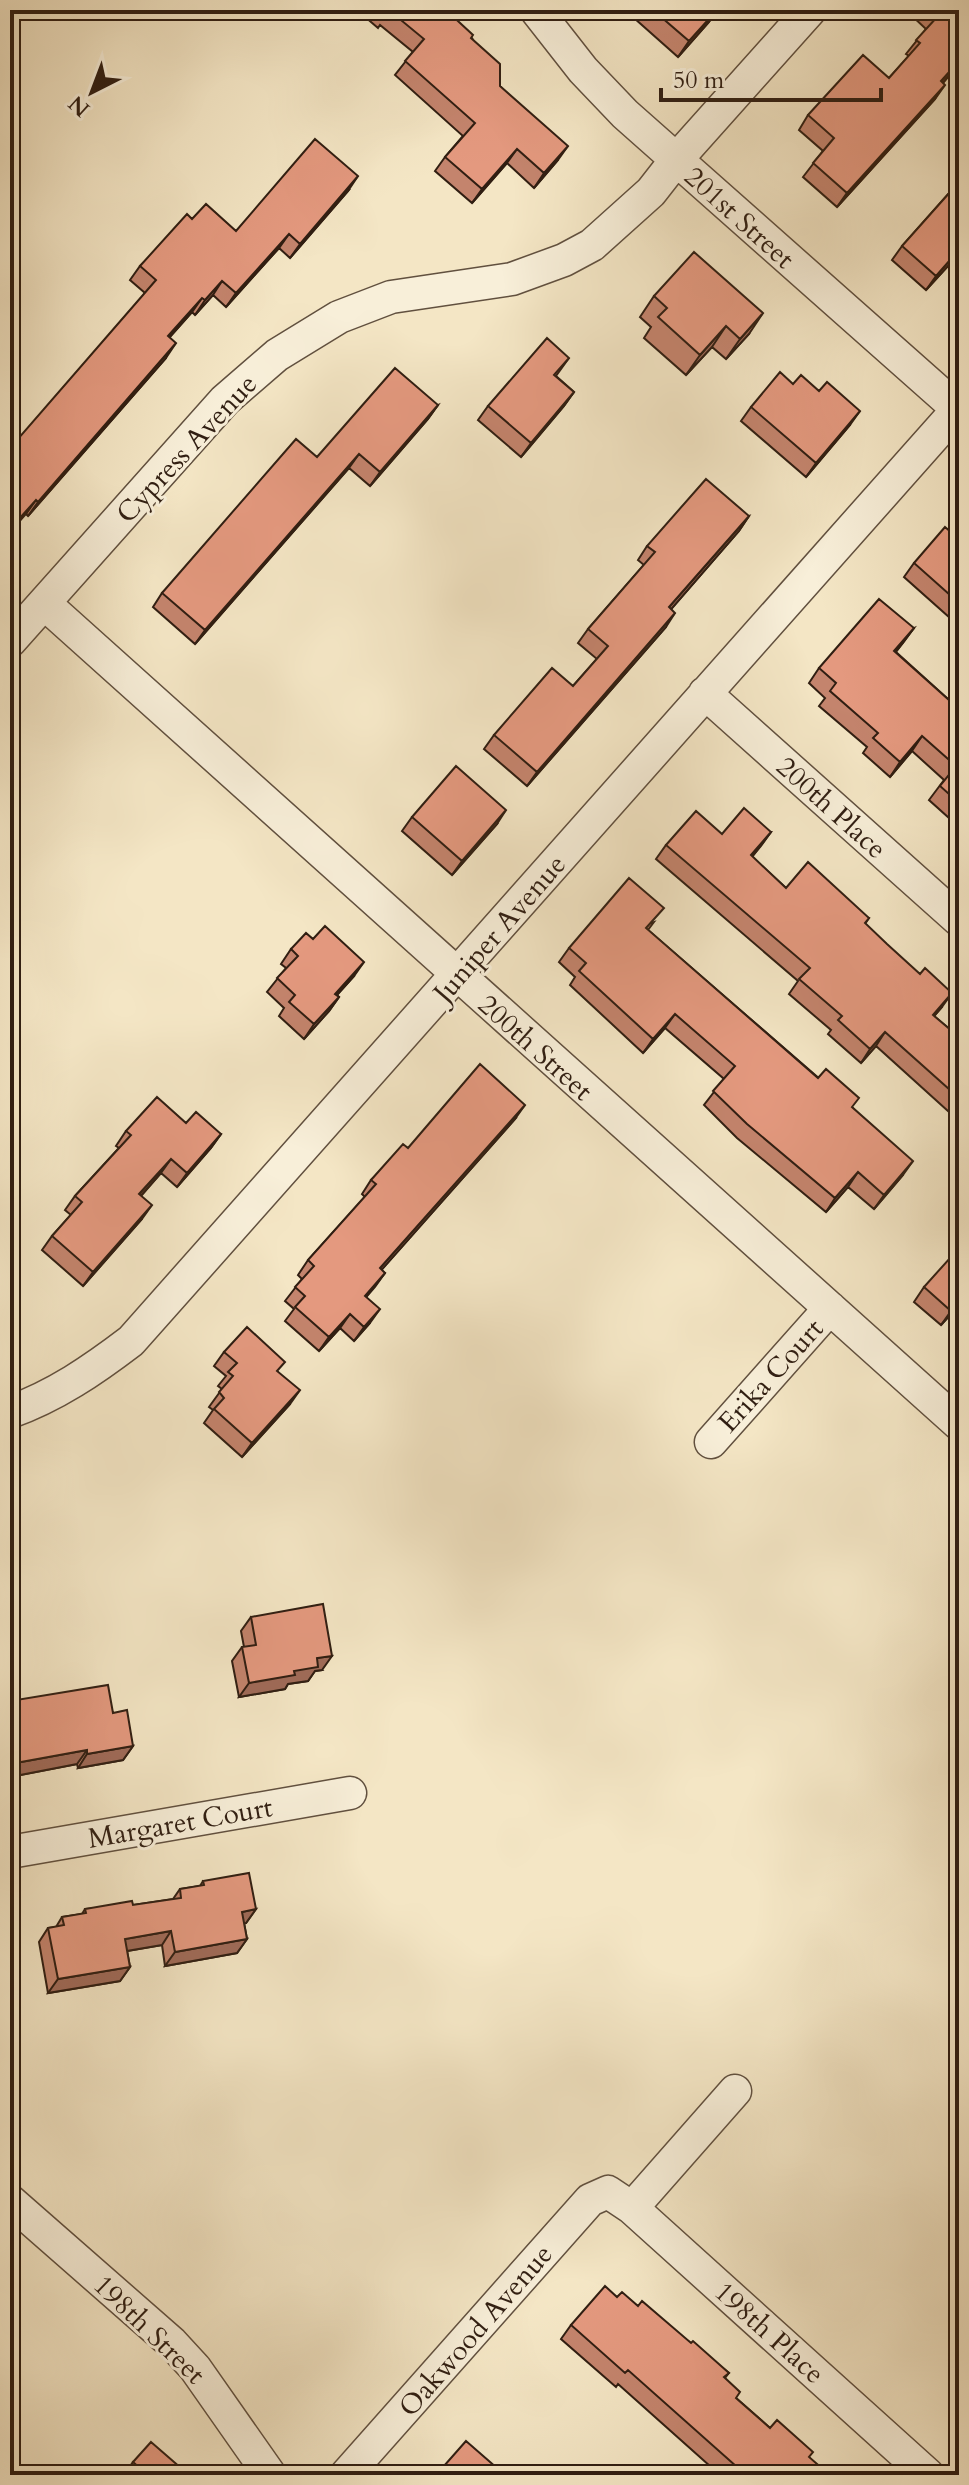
<svg xmlns="http://www.w3.org/2000/svg" width="969" height="2485" viewBox="0 0 969 2485" font-family="Cardo,serif">
<style>
.lines{fill:none;stroke-linecap:round;stroke-linejoin:round}
.street-casing{stroke:#61503f;stroke-width:35}
.street{stroke:#f8efd9;stroke-width:32}
.wall{fill:#c4846d;stroke:#301e12;stroke-width:2}
.shaded-wall{fill:#a06b59;stroke:#301e12;stroke-width:2}
.building{fill:#e4997f;stroke:#301e12;stroke-width:2}
.labels{text-anchor:middle;stroke-width:6;stroke-linejoin:round;paint-order:stroke}
.street-label{font-size:28px;fill:#301e12;stroke:#f8efd9}
</style>
<rect width="100%" height="100%" fill="#f4e6c5"/>
<filter id="stains"><feTurbulence type="fractalNoise" baseFrequency=".0025" numOctaves="4"/><feColorMatrix values="0 0 0 0 .2 0 0 0 0 .09 0 0 0 0 .02 0 0 0 .5 -.17"/></filter>
<radialGradient id="worn" r=".72"><stop offset=".6" stop-color="#630" stop-opacity="0"/><stop offset="1" stop-color="#630" stop-opacity=".3"/></radialGradient>
<g class="lines">
<defs>
<path id="street" d="M 536,10 L 583,70 L 625,114 L 959,410
M 44,603 L 959,1424
M 10,641 L 225,400 L 277,355 L 339,317 L 391,297 L 512,279 L 564,260 L 592,245 L 651,192 L 676,160 L 810,10
M 705,693 L 959,920
M 10,1412 C 55,1396 93,1370 131,1341 L 959,408
M 711,1442 L 830,1308
M 10,1852 L 350,1793
M 10,2201 L 172,2343 L 195,2368 L 270,2475
M 632,2208 L 735,2091
M 346,2475 L 590,2200 L 608,2192 L 632,2208 L 928,2475"/>
</defs>
<use href="#street" class="street-casing"/>
<use href="#street" class="street"/>
</g>
<path class="wall" d="M 357,10 L 446,10 L 472,38 L 500,86 L 558,160 L 534,188 L 507,163 L 472,203 L 435,171 L 445,157 L 463,136 L 395,75 L 413,52 L 380,25 L 378,28 Z
M 625,10 L 717,10 L 709,22 L 678,57 Z
M 911,10 L 959,10 L 959,64 L 943,83 L 935,99 L 837,207 L 803,177 L 823,151 L 799,130 L 808,115 L 889,78 L 909,56 L 906,54 L 926,29 L 909,13 Z
M 959,182 L 959,276 L 948,266 L 926,290 L 892,260 L 902,246 Z
M 348,191 L 290,258 L 279,248 L 226,307 L 213,295 L 195,315 L 192,312 L 169,338 L 166,358 L 28,516 L 26,514 L 145,293 L 130,280 L 140,266 L 192,219 L 236,231 Z
M 654,296 L 749,334 L 726,359 L 712,347 L 686,375 L 644,338 L 651,327 L 640,317 Z
M 569,358 L 556,376 L 574,392 L 564,406 L 521,457 L 478,420 L 488,406 Z
M 793,384 L 850,425 L 806,477 L 741,421 L 751,407 Z
M 438,405 L 428,419 L 370,486 L 349,468 L 195,644 L 153,607 L 162,593 L 317,457 Z
M 749,516 L 739,531 L 671,609 L 666,627 L 527,786 L 484,749 L 494,735 L 573,686 L 597,659 L 578,643 L 588,629 L 644,565 L 638,560 L 647,546 Z
M 959,539 L 959,626 L 904,577 L 914,563 Z
M 914,628 L 896,652 L 959,709 L 959,827 L 929,800 L 944,780 L 912,751 L 890,777 L 863,753 L 867,747 L 819,706 L 825,698 L 809,683 L 819,668 Z
M 412,817 L 497,824 L 452,875 L 402,831 Z
M 771,832 L 752,857 L 786,888 L 869,918 L 865,924 L 942,1007 L 934,1016 L 959,1037 L 959,1121 L 876,1046 L 861,1063 L 828,1034 L 831,1030 L 789,994 L 798,981 L 656,859 L 666,845 L 722,834 Z
M 654,922 L 648,930 L 852,1107 L 903,1175 L 874,1209 L 848,1187 L 826,1212 L 737,1138 L 704,1105 L 724,1079 L 665,1028 L 643,1053 L 570,985 L 575,977 L 559,962 L 569,948 Z
M 291,949 L 354,976 L 337,995 L 339,997 L 329,1011 L 304,1039 L 279,1016 L 284,1008 L 267,992 L 286,968 L 281,964 Z
M 515,1119 L 381,1270 L 385,1273 L 366,1297 L 370,1323 L 354,1341 L 340,1328 L 319,1351 L 285,1321 L 294,1309 L 285,1301 L 302,1279 L 298,1275 L 308,1260 L 365,1197 L 362,1194 L 371,1180 L 408,1148 Z
M 186,1123 L 221,1134 L 211,1148 L 177,1187 L 161,1173 L 141,1196 L 142,1219 L 83,1286 L 42,1250 L 52,1236 L 71,1215 L 65,1210 L 75,1196 L 119,1148 L 116,1146 L 126,1131 Z
M 924,1287 L 959,1305 L 941,1325 L 914,1302 Z
M 224,1352 L 278,1372 L 290,1404 L 242,1457 L 204,1423 L 213,1410 L 209,1407 L 222,1389 L 218,1386 L 226,1376 L 214,1366 Z
M 251,1617 L 322,1670 L 315,1671 L 308,1681 L 288,1684 L 285,1689 L 239,1697 L 232,1661 L 242,1647 L 244,1647 L 241,1631 Z
M 113,1713 L 133,1746 L 123,1760 L 78,1768 L 77,1764 L 10,1777 Z
M 203,1881 L 256,1909 L 246,1923 L 244,1923 L 247,1939 L 237,1953 L 165,1966 L 162,1945 L 127,1951 L 130,1967 L 120,1981 L 48,1993 L 39,1942 L 48,1928 L 56,1927 L 62,1917 L 82,1914 L 85,1909 L 133,1905 L 173,1899 L 180,1889 L 200,1886 Z
M 617,2297 L 638,2306 L 691,2343 L 729,2373 L 725,2378 L 736,2398 L 770,2428 L 809,2457 L 822,2475 L 720,2475 L 618,2384 L 616,2387 L 561,2339 L 571,2325 Z
M 133,2462 L 189,2475 L 124,2475 Z"/>
<path class="shaded-wall" d="M 717,10 L 709,22 L 678,57 L 689,41 Z
M 959,61 L 959,64 L 931,96 L 941,81 Z
M 945,85 L 935,99 L 837,207 L 847,193 Z
M 568,146 L 558,160 L 534,188 L 544,173 Z
M 517,149 L 507,163 L 472,203 L 482,189 Z
M 358,176 L 348,191 L 290,258 L 300,244 Z
M 289,234 L 279,248 L 226,307 L 236,293 Z
M 957,252 L 948,266 L 926,290 L 936,276 Z
M 222,281 L 213,295 L 195,315 L 205,300 Z
M 202,298 L 192,312 L 158,350 L 168,336 Z
M 763,313 L 749,334 L 726,359 L 740,339 Z
M 726,326 L 712,347 L 686,375 L 700,355 Z
M 176,343 L 166,358 L 28,516 L 38,502 Z
M 574,392 L 564,406 L 521,457 L 531,443 Z
M 438,405 L 428,419 L 370,486 L 380,472 Z
M 860,411 L 850,425 L 806,477 L 816,463 Z
M 359,454 L 349,468 L 195,644 L 205,630 Z
M 36,500 L 26,514 L 10,532 L 10,529 Z
M 749,516 L 739,531 L 660,622 L 669,607 Z
M 675,613 L 666,627 L 527,786 L 537,772 Z
M 914,628 L 903,643 L 884,666 L 894,651 Z
M 922,736 L 912,751 L 890,777 L 900,762 Z
M 506,810 L 497,824 L 452,875 L 462,861 Z
M 771,832 L 761,846 L 741,870 L 751,855 Z
M 364,962 L 354,976 L 325,1008 L 335,994 Z
M 952,993 L 942,1007 L 923,1029 L 933,1015 Z
M 339,997 L 329,1011 L 304,1039 L 314,1024 Z
M 675,1014 L 665,1028 L 643,1053 L 653,1039 Z
M 885,1032 L 876,1046 L 861,1063 L 870,1049 Z
M 525,1105 L 515,1119 L 370,1283 L 380,1268 Z
M 221,1134 L 211,1148 L 177,1187 L 187,1173 Z
M 171,1159 L 161,1173 L 129,1209 L 139,1194 Z
M 913,1161 L 903,1175 L 874,1209 L 884,1195 Z
M 858,1172 L 848,1187 L 826,1212 L 835,1198 Z
M 152,1205 L 142,1219 L 83,1286 L 93,1272 Z
M 385,1273 L 375,1287 L 355,1310 L 365,1296 Z
M 959,1302 L 959,1305 L 941,1325 L 951,1311 Z
M 380,1309 L 370,1323 L 354,1341 L 364,1327 Z
M 350,1314 L 340,1328 L 319,1351 L 329,1337 Z
M 300,1390 L 290,1404 L 242,1457 L 252,1443 Z
M 332,1656 L 322,1670 L 315,1671 L 308,1681 L 288,1684 L 285,1689 L 239,1697 L 249,1683 L 317,1658 Z
M 133,1746 L 123,1760 L 78,1768 L 87,1754 Z
M 87,1750 L 77,1764 L 10,1777 L 10,1764 Z
M 256,1909 L 246,1923 L 232,1926 L 242,1912 Z
M 171,1931 L 162,1945 L 115,1953 L 125,1939 Z
M 247,1939 L 237,1953 L 165,1966 L 175,1952 Z
M 130,1967 L 120,1981 L 48,1993 L 58,1979 Z"/>
<path class="building" d="M 383,10 L 446,10 L 473,35 L 471,38 L 500,64 L 500,86 L 568,146 L 544,173 L 517,149 L 482,189 L 445,157 L 475,123 L 405,61 L 424,39 L 390,11 L 387,14 Z
M 653,10 L 717,10 L 689,41 Z
M 931,10 L 959,10 L 959,61 L 941,81 L 945,85 L 847,193 L 813,163 L 834,138 L 808,115 L 863,55 L 889,78 L 920,43 L 916,40 L 938,16 Z
M 315,139 L 358,176 L 300,244 L 289,234 L 236,293 L 222,281 L 205,300 L 202,298 L 168,336 L 176,343 L 38,502 L 36,500 L 10,529 L 10,448 L 156,280 L 140,266 L 187,214 L 192,219 L 206,204 L 236,231 Z
M 959,182 L 959,254 L 957,252 L 936,276 L 902,246 Z
M 694,252 L 763,313 L 740,339 L 726,326 L 700,355 L 658,317 L 667,308 L 654,296 Z
M 547,338 L 569,358 L 554,375 L 574,392 L 531,443 L 488,406 Z
M 395,368 L 438,405 L 380,472 L 359,454 L 205,630 L 162,593 L 296,439 L 317,457 Z
M 780,372 L 793,384 L 801,375 L 819,391 L 827,382 L 860,411 L 816,463 L 751,407 Z
M 706,479 L 749,516 L 669,607 L 675,613 L 537,772 L 494,735 L 552,668 L 573,686 L 608,646 L 588,629 L 655,552 L 647,546 Z
M 945,527 L 959,539 L 959,603 L 914,563 Z
M 879,599 L 914,628 L 894,651 L 959,709 L 959,803 L 940,786 L 956,766 L 922,736 L 900,762 L 873,738 L 878,733 L 830,691 L 836,683 L 819,668 Z
M 456,766 L 506,810 L 462,861 L 412,817 Z
M 744,808 L 771,832 L 751,855 L 786,888 L 808,862 L 869,918 L 865,923 L 887,944 L 920,974 L 925,968 L 952,993 L 933,1015 L 959,1037 L 959,1098 L 885,1032 L 870,1049 L 838,1020 L 842,1016 L 799,979 L 810,968 L 666,845 L 696,811 L 722,834 Z
M 629,878 L 664,908 L 646,928 L 818,1078 L 826,1069 L 859,1098 L 852,1107 L 913,1161 L 884,1195 L 858,1172 L 835,1198 L 747,1124 L 713,1091 L 735,1066 L 675,1014 L 653,1039 L 579,971 L 586,963 L 569,948 Z
M 325,926 L 364,962 L 335,994 L 339,997 L 314,1024 L 289,1002 L 295,995 L 277,978 L 298,956 L 291,949 L 306,933 L 313,939 Z
M 480,1064 L 525,1105 L 380,1268 L 385,1273 L 365,1296 L 380,1309 L 364,1327 L 350,1314 L 329,1337 L 295,1307 L 305,1296 L 295,1287 L 314,1266 L 308,1260 L 376,1184 L 371,1180 L 403,1144 L 408,1148 Z
M 157,1097 L 186,1123 L 196,1112 L 221,1134 L 187,1173 L 171,1159 L 139,1194 L 152,1205 L 93,1272 L 52,1236 L 82,1202 L 75,1196 L 131,1135 L 126,1131 Z
M 959,1248 L 959,1302 L 951,1311 L 924,1287 Z
M 247,1327 L 285,1362 L 277,1371 L 300,1390 L 252,1443 L 214,1409 L 224,1398 L 219,1392 L 233,1376 L 228,1372 L 237,1363 L 224,1352 Z
M 323,1604 L 332,1656 L 317,1658 L 318,1667 L 294,1671 L 295,1675 L 249,1683 L 242,1647 L 256,1645 L 251,1617 Z
M 108,1685 L 113,1713 L 127,1710 L 133,1746 L 87,1754 L 87,1750 L 10,1764 L 10,1701 Z
M 249,1873 L 256,1909 L 242,1912 L 247,1939 L 175,1952 L 171,1931 L 125,1939 L 130,1967 L 58,1979 L 48,1928 L 64,1925 L 62,1917 L 86,1913 L 85,1909 L 132,1901 L 133,1905 L 181,1898 L 180,1889 L 204,1885 L 203,1881 Z
M 10,1929 L 14,1952 L 10,1952 Z
M 605,2286 L 617,2297 L 622,2292 L 638,2306 L 642,2301 L 691,2343 L 693,2341 L 729,2373 L 724,2377 L 740,2392 L 736,2398 L 770,2428 L 777,2420 L 813,2452 L 809,2457 L 825,2471 L 822,2475 L 746,2475 L 628,2370 L 625,2373 L 571,2325 Z
M 466,2441 L 505,2475 L 436,2475 Z
M 151,2442 L 189,2475 L 136,2475 L 141,2469 L 133,2462 Z"/>
<g class="labels">
<g class="street-label">
<text transform="translate(740 217) rotate(42)" y="10">201st Street</text>
<text transform="translate(186 448) rotate(-47)" y="10">Cypress Avenue</text>
<text transform="translate(832 807) rotate(42)" y="10">200th Place</text>
<text transform="translate(499 928) rotate(-49)" y="10">Juniper Avenue</text>
<text transform="translate(536 1047) rotate(42)" y="10">200th Street</text>
<text transform="translate(770 1375) rotate(-48)" y="10">Erika Court</text>
<text transform="translate(180 1822) rotate(-10)" y="10">Margaret Court</text>
<text transform="translate(150 2329) rotate(44)" y="10">198th Street</text>
<text transform="translate(475 2330) rotate(-49)" y="10">Oakwood Avenue</text>
<text transform="translate(770 2332) rotate(42)" y="10">198th Place</text>
</g>
</g>
<rect width="969" height="2485" fill="none" stroke="#f4e6c5" stroke-width="40"/>
<rect x="12" y="12" width="945" height="2461" fill="none" stroke="#301e12" stroke-width="4"/>
<rect x="20" y="20" width="929" height="2445" fill="none" stroke="#301e12" stroke-width="2"/>
<g transform="translate(92 92) rotate(222)" stroke="#f8efd9" stroke-width="6" paint-order="stroke">
<path d="M0-6L14 30L0 20L-14 30Z" fill="#301e12"/>
<text y="-12" font-size="22" font-weight="bold" text-anchor="middle" fill="#301e12">N</text>
</g>
<path d="M661 88v12h220v-12" fill="none" stroke="#301e12" stroke-width="4"/>
<text x="673" y="88" font-size="24" fill="#301e12" stroke="#f8efd9" stroke-width="6" paint-order="stroke">50 m</text>
<rect width="100%" height="100%" filter="url(#stains)"/>
<rect width="100%" height="100%" fill="url(#worn)"/>
</svg>
